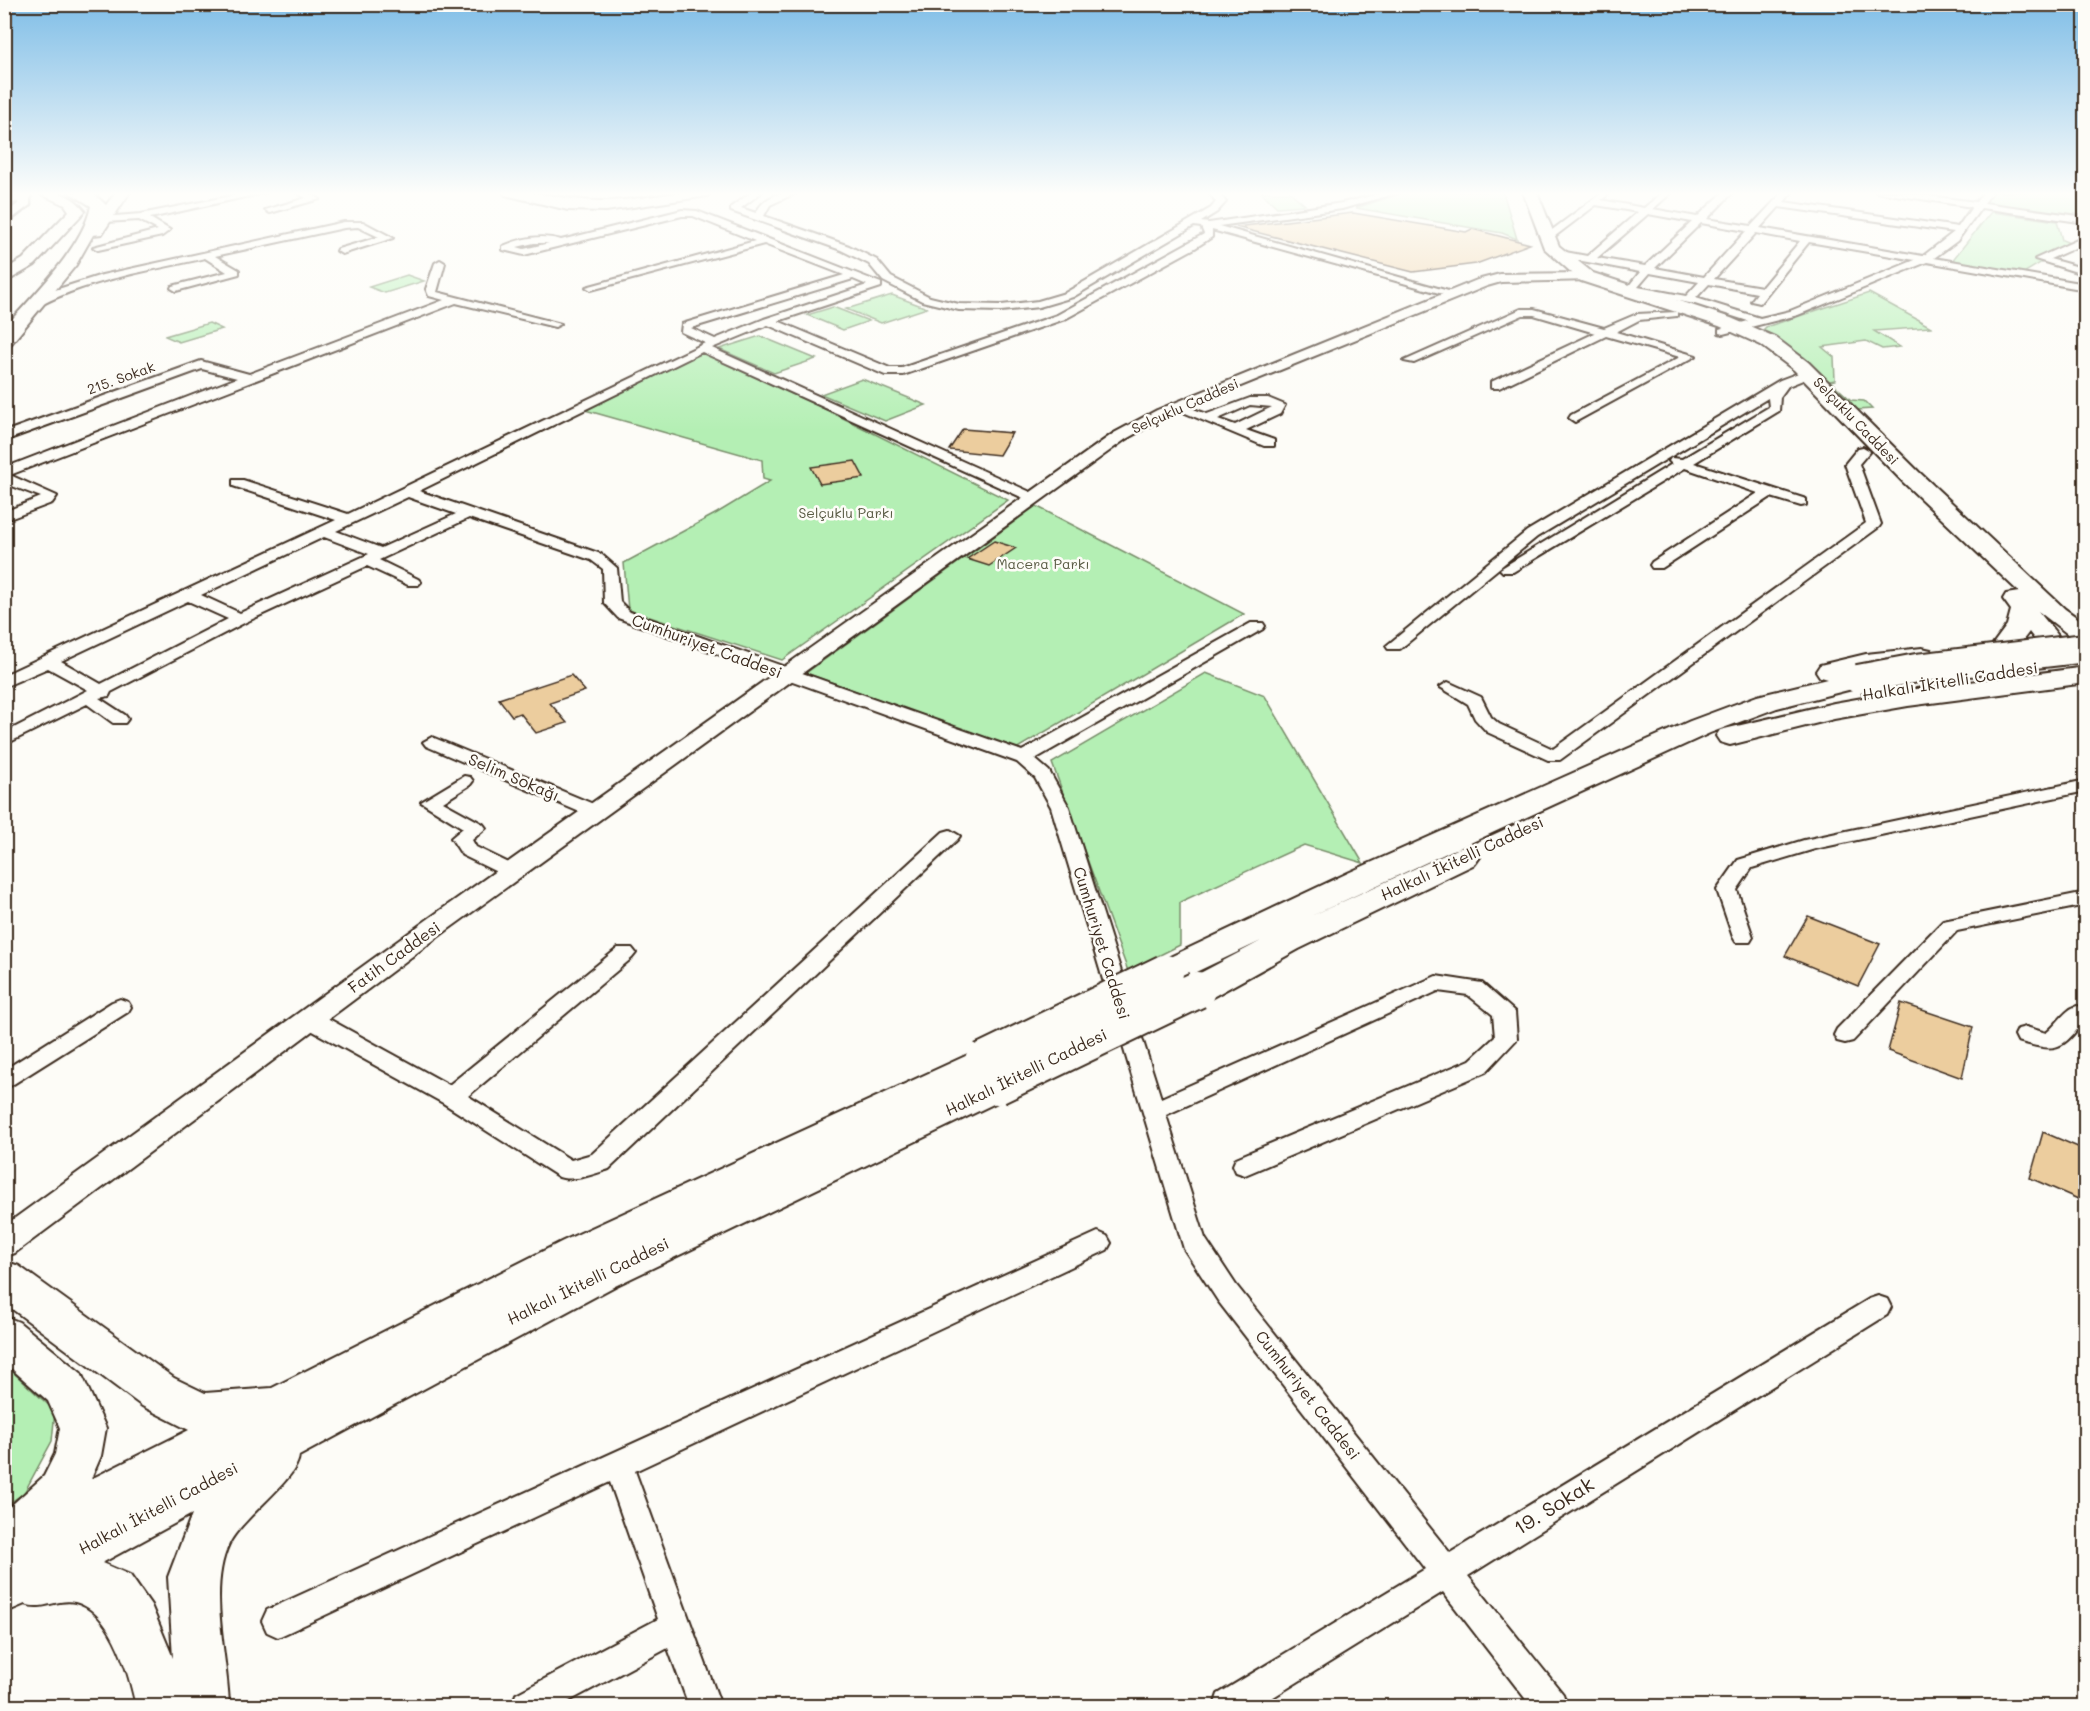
<svg xmlns="http://www.w3.org/2000/svg" width="2090" height="1711" viewBox="0 0 2090 1711" font-family="Mali,sans-serif">
<style>
.green{fill:#b4efb4;stroke:#788c69;stroke-width:1.5}
.building{fill:#eccd9e;stroke:#3b2a1e;stroke-width:1.5}
.lines{fill:none;stroke-linecap:round;stroke-linejoin:round}
.minor-casing{stroke:#3b2a1e;stroke-width:4}
.tertiary-casing{stroke:#3b2a1e;stroke-width:4}
.secondary-casing{stroke:#3b2a1e;stroke-width:5}
.primary-casing{stroke:#3b2a1e;stroke-width:4}
.minor{fill:#fdfcf7;fill-rule:evenodd}
.tertiary{fill:#fdfcf7;fill-rule:evenodd}
.secondary{fill:#fdfcf7;fill-rule:evenodd}
.primary{fill:#fdfcf7;fill-rule:evenodd}
.primary-bridge-far1-casing{stroke:#3b2a1e;stroke-width:32;stroke-linecap:butt}
.primary-bridge-casing{stroke:#3b2a1e;stroke-width:40;stroke-linecap:butt}
.primary-bridge-far1{stroke:#fdfcf7;stroke-width:28}
.primary-bridge{stroke:#fdfcf7;stroke-width:36}
.labels{text-anchor:middle;stroke-width:5;stroke-linejoin:round;paint-order:stroke}
.far-street-label{font-size:14px;fill:#3b2a1e;stroke:#fdfcf7}
.far-park-label{font-size:14px;fill:#595b44;stroke:#fdfcf7}
.street-label{font-size:16px;fill:#3b2a1e;stroke:#fdfcf7}
.near-street-label{font-size:20px;fill:#3b2a1e;stroke:#fdfcf7}
</style>
<rect width="100%" height="100%" fill="#fdfcf7"/>
<filter id="ink" filterUnits="userSpaceOnUse"><feTurbulence type="fractalNoise" baseFrequency=".0167" numOctaves="2"/><feDisplacementMap in="SourceGraphic" scale="12" xChannelSelector="R" yChannelSelector="G"/><feConvolveMatrix kernelMatrix="1 2 1 2 8 2 1 2 1" color-interpolation-filters="sRGB"/></filter>
<g filter="url(#ink)">
<path class="green" d="M 1261,192 L 1290,192 L 1305,205 L 1277,207 Z
M 1406,192 L 1503,192 L 1517,239 L 1502,233 L 1356,208 Z
M 1988,192 L 2085,192 L 2085,220 L 1979,205 Z
M 1991,212 L 2057,221 L 2062,240 L 2072,244 L 2022,274 L 1951,262 Z
M 407,275 L 424,281 L 385,293 L 369,287 Z
M 1869,293 L 1931,327 L 1874,331 L 1900,347 L 1882,349 L 1866,341 L 1822,347 L 1834,357 L 1835,380 L 1830,381 L 1851,400 L 1864,401 L 1872,409 L 1856,410 L 1804,357 L 1761,332 L 1766,327 Z
M 892,295 L 927,308 L 881,323 L 846,309 Z
M 833,307 L 869,321 L 843,330 L 807,315 Z
M 209,323 L 222,329 L 179,342 L 165,336 Z
M 760,336 L 816,359 L 774,373 L 719,349 Z
M 702,348 L 1008,500 L 782,660 L 628,610 L 624,563 L 717,513 L 770,481 L 763,479 L 762,460 L 578,408 Z
M 862,379 L 926,405 L 885,421 L 821,394 Z
M 1036,506 L 1244,614 L 1016,749 L 806,673 Z
M 1206,673 L 1265,696 L 1363,863 L 1304,845 L 1180,902 L 1180,945 L 1128,971 L 1052,763 Z
M 4,1364 L 55,1411 L 52,1441 L 24,1493 L 5,1506 Z"/>
<path class="building" d="M 1353,213 L 1466,232 L 1472,229 L 1530,244 L 1476,264 L 1413,272 L 1236,227 Z
M 963,429 L 1012,433 L 999,455 L 949,450 Z
M 855,461 L 864,478 L 820,484 L 811,467 Z
M 994,541 L 1016,548 L 989,566 L 967,559 Z
M 571,675 L 585,691 L 550,703 L 567,723 L 536,733 L 520,713 L 512,716 L 499,699 Z
M 1808,916 L 1880,944 L 1858,986 L 1785,956 Z
M 1901,1003 L 1973,1027 L 1962,1078 L 1888,1051 Z
M 2043,1132 L 2085,1150 L 2085,1202 L 2030,1178 Z"/>
<g class="lines">
<defs>
<path id="minor" d="M 251,192 L 268,192 L 150,218 L 170,230 L 162,236 L 98,250 L 93,247 L 158,230 L 139,220 L 105,222 L 102,221 L 102,217 L 141,214 Z
M 296,192 L 307,192 L 320,199 L 270,213 L 265,210 L 306,198 Z
M 752,192 L 762,192 L 741,208 L 756,213 C 764,196 780,192 798,192 L 770,205 L 764,216 L 849,246 L 877,260 L 891,277 L 930,297 L 959,304 L 1001,305 L 1038,301 L 1065,293 L 1211,208 L 1216,202 L 1209,192 L 1217,192 L 1226,202 L 1217,212 L 1201,222 L 1209,223 L 1342,203 L 1387,192 L 1400,192 L 1342,209 L 1219,226 L 1459,294 L 1450,296 L 1212,230 L 1212,237 L 1195,248 L 1065,319 L 903,375 L 885,375 L 768,325 L 712,348 L 1037,495 L 1039,498 L 1032,502 L 702,352 L 419,491 L 601,554 L 617,568 L 620,602 L 630,612 L 1022,751 L 1251,623 L 1263,623 L 1265,626 L 1263,629 L 1035,759 L 1049,771 L 1069,807 L 1161,1098 L 1436,976 L 1482,983 L 1515,1012 L 1517,1039 L 1486,1072 L 1245,1175 L 1236,1172 L 1233,1165 L 1236,1158 L 1470,1060 L 1495,1037 L 1493,1015 L 1468,995 L 1438,991 L 1166,1115 L 1205,1238 L 1236,1285 L 1450,1553 L 1869,1299 L 1878,1296 L 1887,1299 L 1891,1307 L 1887,1315 L 1468,1576 L 1563,1694 L 1567,1706 L 1531,1706 L 1443,1592 L 1259,1706 L 1214,1706 L 1218,1694 L 1425,1569 L 1218,1301 L 1184,1249 L 1051,807 L 1035,778 L 1017,762 L 618,618 L 604,603 L 603,569 L 591,560 L 469,518 L 379,560 L 418,579 L 421,582 L 418,585 L 408,585 L 367,566 L 246,622 L 111,692 L 109,696 L 99,698 L 125,715 L 128,719 L 125,723 L 113,723 L 87,704 L 4,745 L 4,733 L 88,690 L 48,668 L 4,687 L 4,675 L 336,520 L 233,486 L 233,480 L 243,480 L 348,514 L 705,343 L 681,332 L 682,324 L 844,275 L 764,244 L 591,290 L 586,287 L 755,241 L 693,216 L 682,216 L 524,255 L 503,250 L 503,246 C 522,238 541,234 561,240 L 682,210 L 697,211 L 881,283 L 881,287 L 778,321 L 890,368 L 902,368 L 1057,315 L 1204,234 L 1201,227 L 1194,226 L 1073,297 L 1039,307 L 1001,311 L 959,310 L 922,301 L 883,281 L 869,264 L 841,250 L 731,211 L 731,207 ZM 534,243 L 549,243 L 524,249 L 517,247 ZM 853,279 L 867,285 L 764,319 L 715,339 L 691,328 ZM 408,497 L 456,514 L 381,548 L 336,531 ZM 324,537 L 369,554 L 240,613 L 201,595 ZM 188,601 L 228,619 L 101,684 L 61,661 Z
M 1603,192 L 1609,194 L 1601,200 L 1644,208 L 1663,192 L 1672,192 L 1653,209 L 1697,217 L 1724,192 L 1733,192 L 1707,219 L 1751,226 L 1783,192 L 1792,192 L 1784,202 L 1958,227 L 1972,207 L 1876,192 L 1898,192 L 1976,202 L 1984,192 L 1992,192 L 1984,203 L 2086,217 L 2086,223 L 1981,208 L 1957,241 L 1934,258 L 2086,284 L 2086,290 L 1927,262 L 1798,315 L 1723,334 L 1719,333 L 1719,329 L 1748,321 L 1695,304 L 1634,293 L 1624,295 L 1623,293 L 1640,272 L 1556,256 L 1555,254 L 1560,251 L 1587,256 L 1638,212 L 1596,205 L 1550,240 L 1544,240 L 1544,236 ZM 1779,207 L 1954,232 L 1923,256 L 1760,228 ZM 1648,214 L 1692,222 L 1645,266 L 1597,258 ZM 1701,223 L 1746,231 L 1704,277 L 1655,268 ZM 1756,233 L 1800,241 L 1762,287 L 1714,279 ZM 1809,242 L 1915,260 L 1790,311 L 1760,318 L 1696,298 L 1709,284 L 1757,293 L 1751,301 L 1760,303 ZM 1650,273 L 1699,282 L 1686,296 L 1638,287 Z
M 26,195 L 29,196 L 29,200 L 4,204 L 4,198 Z
M 344,222 L 363,222 L 393,238 L 342,254 L 337,251 L 338,249 L 379,237 L 358,227 L 344,228 L 215,256 L 239,270 L 239,274 L 176,291 L 171,288 L 172,286 L 227,272 L 205,258 C 150,271 91,279 41,305 L 32,303 L 52,291 L 102,275 Z
M 2086,236 L 2086,243 L 2050,259 L 2086,269 L 2086,275 L 2035,259 Z
M 440,260 L 445,263 L 437,292 L 561,324 L 555,327 L 456,303 L 10,475 L 57,496 L 52,503 L 4,521 L 4,512 L 41,497 L 4,483 L 4,468 L 237,378 L 202,369 L 4,441 L 4,432 L 201,361 L 249,374 L 444,300 L 429,296 L 426,289 L 435,263 Z
M 1521,309 L 1534,309 L 1604,328 L 1637,314 L 1677,312 L 1677,316 L 1639,320 L 1616,332 L 1696,356 L 1575,422 L 1569,418 L 1571,415 L 1680,357 L 1606,336 L 1499,388 L 1491,388 L 1491,382 L 1595,333 L 1534,315 L 1523,315 L 1414,363 L 1404,361 Z
M 1809,369 L 1813,370 L 1813,376 L 1788,386 L 1780,397 L 1779,411 L 1694,463 L 1806,499 L 1806,505 L 1801,506 L 1771,497 L 1662,568 L 1652,568 L 1650,565 L 1652,562 L 1758,493 L 1685,468 L 1513,572 L 1503,572 L 1500,569 L 1672,464 L 1669,461 L 1671,458 L 1682,459 L 1769,407 L 1768,398 L 1537,537 L 1400,649 L 1388,649 L 1386,646 L 1527,531 L 1780,380 Z
M 1250,398 L 1268,398 L 1285,405 L 1280,414 L 1246,430 L 1274,440 L 1274,446 L 1264,446 L 1171,407 L 1177,403 L 1207,414 ZM 1250,405 L 1272,407 L 1235,425 L 1218,419 Z
M 1863,447 L 1870,451 L 1859,464 L 1881,524 L 1879,527 L 1560,760 L 1548,760 L 1487,732 L 1475,719 L 1468,704 L 1440,687 L 1448,682 L 1481,697 L 1491,717 L 1499,724 L 1553,749 L 1866,523 L 1845,464 L 1858,448 Z
M 432,737 L 603,808 L 605,812 L 603,816 L 589,816 L 426,746 L 423,742 Z
M 464,776 L 470,777 L 473,781 L 470,785 L 443,802 L 483,824 L 486,828 L 472,840 L 476,847 L 519,868 L 522,872 L 519,876 L 505,876 L 462,855 L 451,838 L 463,828 L 421,802 Z
M 2086,780 L 2086,791 L 1815,849 L 1752,868 L 1737,890 L 1753,937 L 1750,942 L 1736,942 L 1733,937 L 1717,890 L 1738,860 L 1804,840 Z
M 950,830 L 960,836 L 957,840 L 609,1169 C 594,1174 574,1182 559,1177 L 443,1103 L 302,1025 L 299,1019 L 302,1013 L 310,1011 L 318,1013 L 449,1085 L 618,948 L 632,948 L 636,953 L 632,958 L 468,1096 L 571,1160 L 592,1154 L 943,832 Z
M 2086,892 L 2086,905 L 1957,931 L 1853,1041 L 1845,1043 L 1837,1041 L 1834,1035 L 1837,1029 L 1943,921 Z
M 120,999 L 128,1002 L 131,1007 L 128,1012 L 4,1090 L 4,1070 L 112,1002 Z
M 2077,1006 L 2085,1008 L 2086,1018 C 2061,1052 2056,1052 2018,1041 L 2015,1035 L 2018,1029 L 2026,1027 L 2046,1033 C 2057,1025 2064,1010 2077,1006 Z
M 1098,1232 L 1107,1236 L 1111,1243 L 1107,1250 L 635,1471 L 721,1706 L 689,1706 L 668,1648 L 560,1706 L 512,1706 L 516,1694 L 658,1619 L 610,1482 L 289,1632 L 278,1637 L 267,1632 L 262,1621 L 267,1610 Z"/>
<path id="tertiary" d="M 1587,273 L 1592,274 L 1592,280 L 1501,282 L 1487,286 L 1167,416 L 1126,439 L 446,931 L 15,1253 L 4,1257 L 4,1226 L 428,919 L 1114,433 L 1157,410 L 1477,280 L 1500,274 Z"/>
<path id="secondary" d="M 18,192 L 30,192 L 30,205 L 4,225 L 4,214 L 18,204 Z"/>
<path id="primary" d="M 36,192 C 56,190 72,194 85,211 L 35,265 L 4,283 L 4,270 L 23,259 L 69,211 L 65,205 Z
M 69,192 L 93,193 L 106,205 L 116,192 L 130,192 L 102,234 L 93,235 L 76,265 L 11,344 L 4,345 L 4,328 C 32,297 83,247 91,206 Z
M 503,192 C 536,189 569,202 604,201 C 641,201 677,189 714,192 L 707,196 L 606,211 L 568,210 L 505,195 Z
M 1523,192 L 1537,192 L 1559,246 L 1593,273 L 1731,318 L 1775,337 L 1808,362 L 1919,472 L 2065,609 L 2086,624 L 2086,641 L 2074,639 L 2038,611 L 2060,638 L 2056,644 C 2042,647 2037,643 2029,632 C 2019,645 2014,654 1997,650 L 1993,644 L 2007,625 L 2011,610 L 2003,599 L 2006,594 L 2019,592 L 1903,482 L 1794,370 L 1761,345 L 1719,326 L 1581,281 L 1544,248 Z
M 1922,648 L 1931,650 L 1935,656 L 1931,662 L 1860,671 L 1868,673 L 1872,679 L 1868,685 L 1777,708 L 1710,733 L 1309,917 L 1453,850 L 1464,847 L 1475,850 L 1480,857 L 1475,864 L 1299,949 L 1209,999 L 1197,1002 L 1185,999 L 1180,990 L 1185,981 L 1261,941 L 1177,981 L 1165,985 L 1153,981 L 1148,973 L 1153,965 L 1350,872 L 1690,721 L 1757,696 L 1827,679 L 1820,677 L 1816,671 L 1820,665 L 1866,654 Z
M 2086,667 L 2086,683 L 1908,706 L 1834,719 L 1730,745 L 1720,742 L 1716,736 L 1720,730 L 1834,703 L 1908,690 Z
M 983,1048 L 996,1051 L 1001,1061 L 996,1071 L 985,1076 L 997,1072 L 1010,1076 L 1016,1086 L 1010,1096 L 615,1286 L 299,1456 C 297,1480 242,1517 229,1544 C 207,1590 228,1657 229,1706 L 136,1706 C 129,1674 112,1611 75,1602 C 58,1598 42,1611 25,1604 L 4,1613 L 4,1512 L 44,1476 L 55,1454 L 60,1428 L 48,1401 L 4,1362 L 4,1316 L 19,1322 L 81,1373 L 106,1428 L 101,1456 L 91,1479 L 189,1430 L 142,1406 L 4,1303 L 4,1261 L 19,1266 L 174,1378 L 205,1393 L 272,1388 L 563,1241 ZM 192,1514 L 168,1577 L 173,1658 L 151,1605 L 130,1575 L 102,1563 Z"/>
</defs>
<use href="#minor" class="minor-casing"/>
<use href="#tertiary" class="tertiary-casing"/>
<use href="#secondary" class="secondary-casing"/>
<use href="#primary" class="primary-casing"/>
<use href="#minor" class="minor"/>
<use href="#tertiary" class="tertiary"/>
<use href="#secondary" class="secondary"/>
<use href="#primary" class="primary"/>
<defs>
<path id="primary-bridge-far1" d="M 1858,679 L 1917,668 L 2086,648"/>
<path id="primary-bridge" d="M 983,1061 L 1165,973
M 997,1086 L 1197,990"/>
</defs>
<use href="#primary-bridge-far1" class="primary-bridge-far1-casing"/>
<use href="#primary-bridge" class="primary-bridge-casing"/>
<use href="#primary-bridge-far1" class="primary-bridge-far1"/>
<use href="#primary-bridge" class="primary-bridge"/>
</g>
</g>
<linearGradient id="sky" x2="0" y2="1"><stop stop-color="#80bee7"/><stop offset="0.45" stop-color="#fefefb"/><stop offset="1" stop-color="#fefefb" stop-opacity="0"/></linearGradient>
<rect width="2090" height="431" fill="url(#sky)"/>
<g class="labels">
<g class="far-street-label">
<text transform="translate(121 378) rotate(-20)" y="5">215. Sokak</text>
<text transform="translate(1185 406) rotate(-24)" y="5">Selçuklu Caddesi</text>
<text transform="translate(1856 421) rotate(46)" y="5">Selçuklu Caddesi</text>
</g>
<g class="far-park-label">
<text x="846" y="518">Selçuklu Parkı</text>
<text x="1043" y="569">Macera Parkı</text>
</g>
<g class="street-label">
<text transform="translate(707 646) rotate(20)" y="6">Cumhuriyet Caddesi</text>
<text transform="translate(1950 681) rotate(-9)" y="6">Halkalı İkitelli Caddesi</text>
<text transform="translate(514 777) rotate(23)" y="6">Selim Sokağı</text>
<text transform="translate(1462 858) rotate(-25)" y="6">Halkalı İkitelli Caddesi</text>
<text transform="translate(1102 943) rotate(73)" y="6">Cumhuriyet Caddesi</text>
<text transform="translate(394 957) rotate(-36)" y="6">Fatih Caddesi</text>
<text transform="translate(1026 1072) rotate(-26)" y="6">Halkalı İkitelli Caddesi</text>
<text transform="translate(588 1281) rotate(-26)" y="6">Halkalı İkitelli Caddesi</text>
<text transform="translate(1308 1395) rotate(52)" y="6">Cumhuriyet Caddesi</text>
<text transform="translate(158 1508) rotate(-28)" y="6">Halkalı İkitelli Caddesi</text>
</g>
<g class="near-street-label">
<text transform="translate(1554 1506) rotate(-32)" y="7">19. Sokak</text>
</g>
</g>
<rect width="2090" height="1711" fill="none" stroke="#fdfcf7" stroke-width="24"/>
<rect x="12" y="12" width="2066" height="1687" fill="none" stroke="#3b2a1e" stroke-width="2" filter="url(#ink)"/>
</svg>
